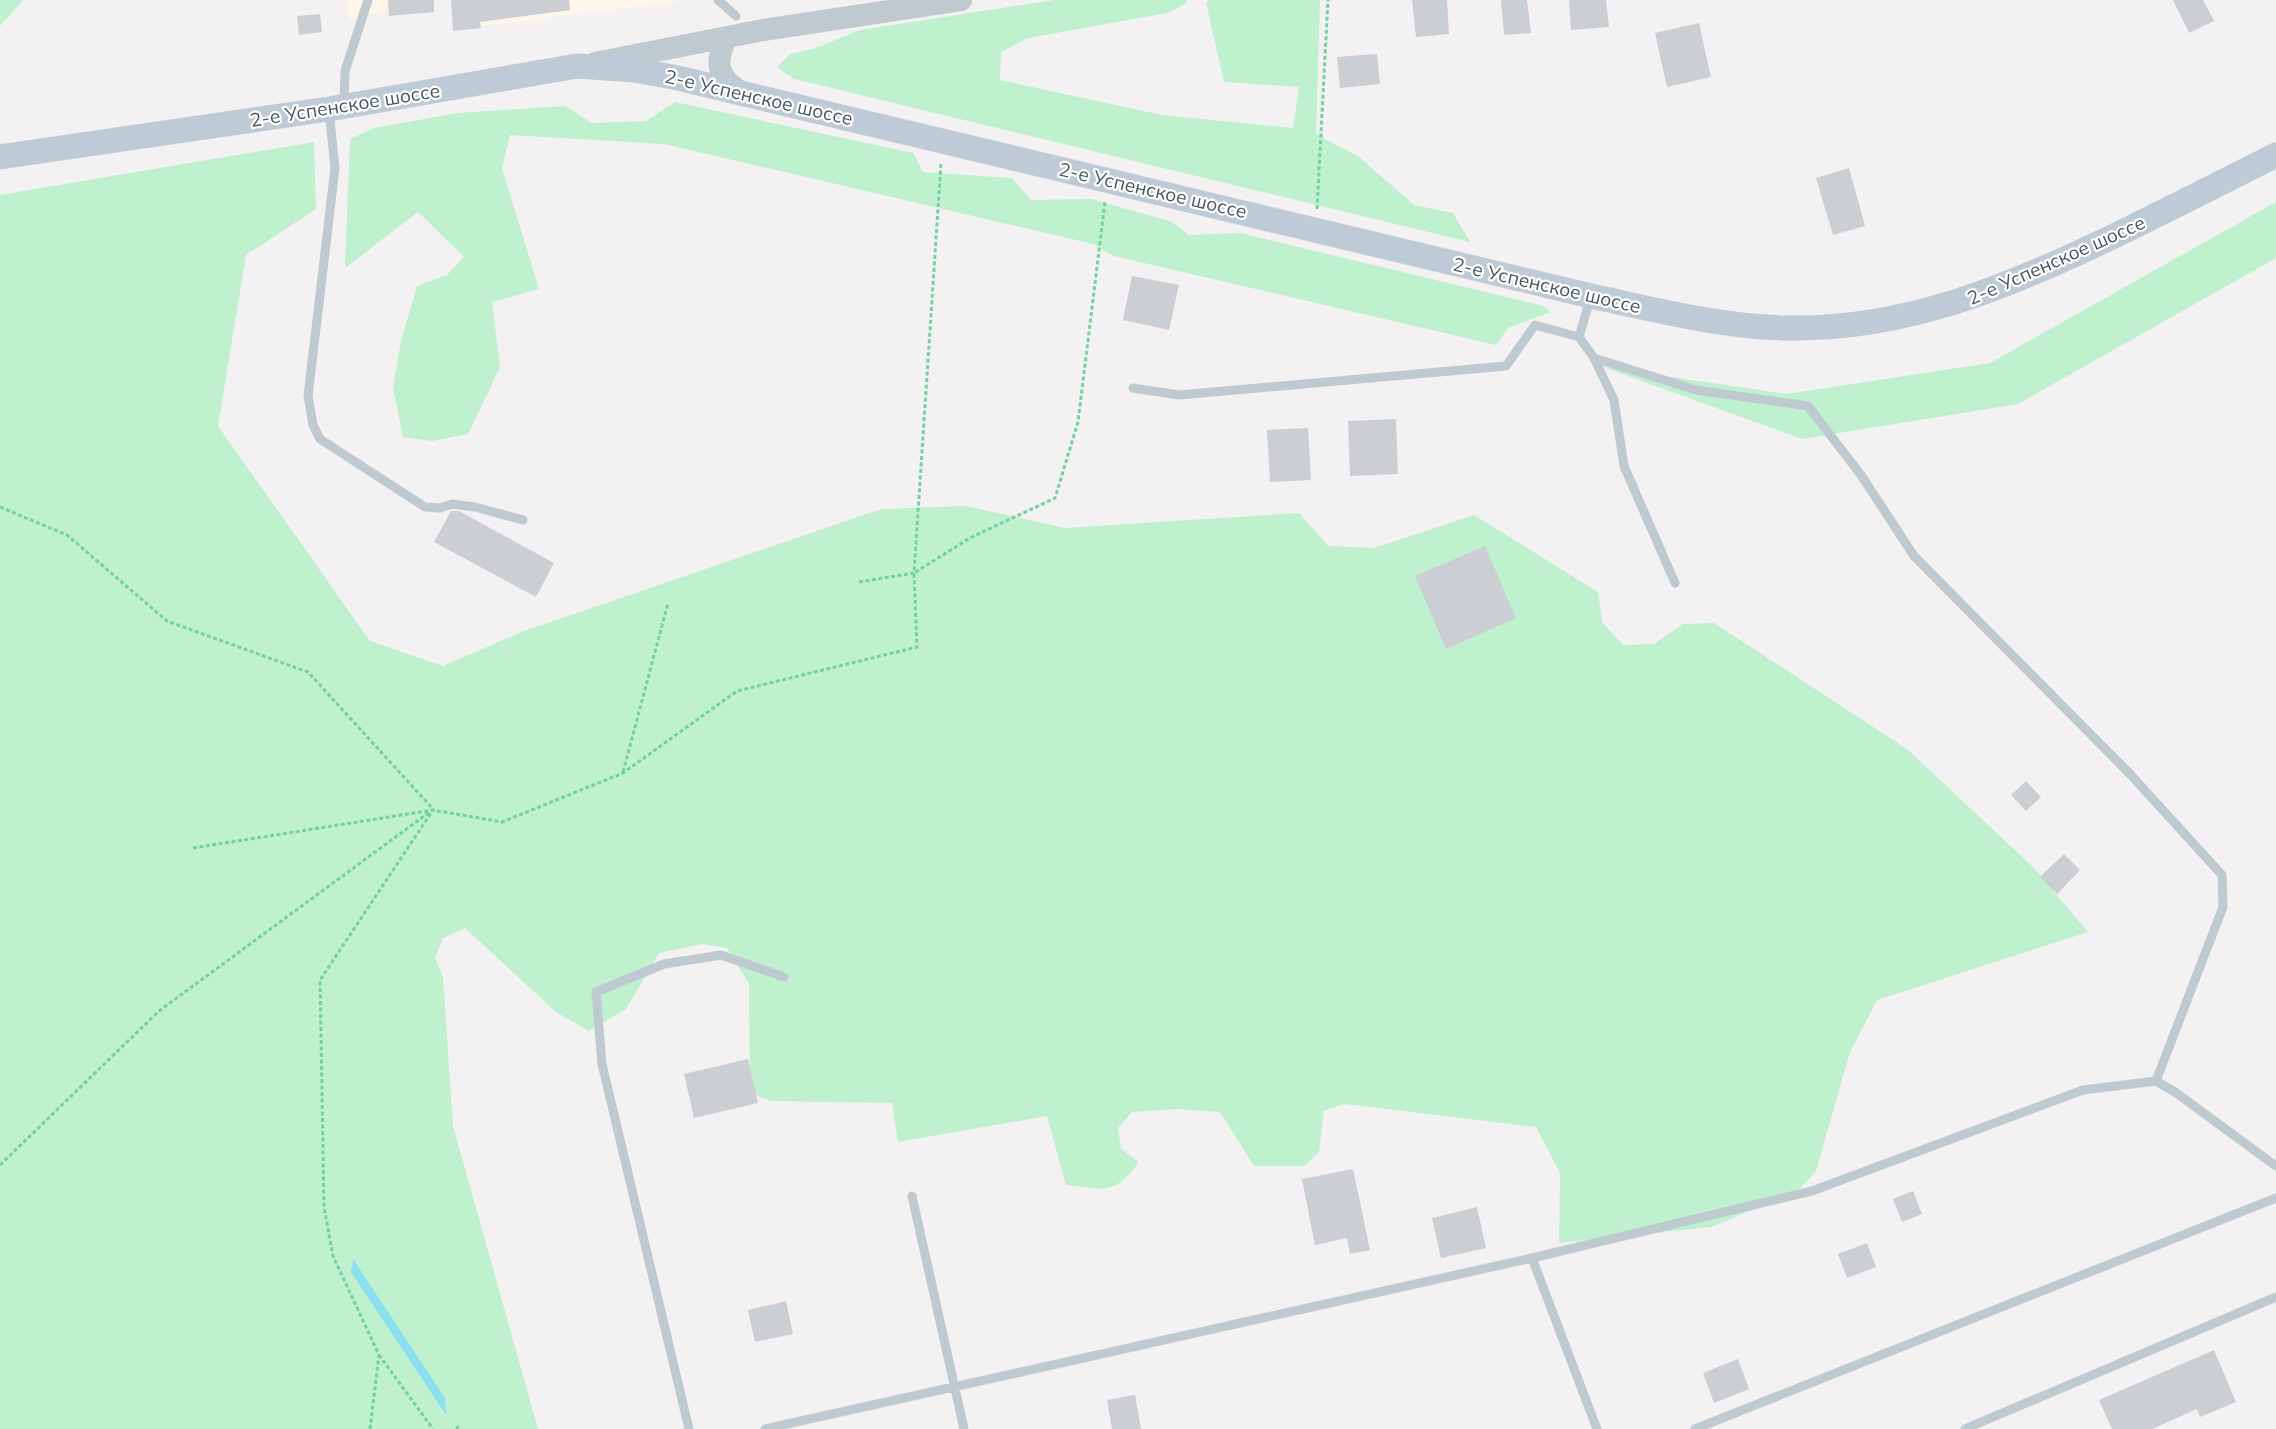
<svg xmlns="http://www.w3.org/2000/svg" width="2276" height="1429" viewBox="0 0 2276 1429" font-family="Mulish,sans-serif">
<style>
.commercial{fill:#fdf7eb}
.green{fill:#bff1cf}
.water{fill:#8be0ef}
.building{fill:#cbced3}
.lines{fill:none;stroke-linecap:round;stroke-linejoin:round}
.path{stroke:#75d19e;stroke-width:3;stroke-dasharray:4 2.5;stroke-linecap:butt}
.service{stroke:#bec9d0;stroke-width:9}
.tertiary{stroke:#bec9d0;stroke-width:22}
.secondary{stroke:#becad5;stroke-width:25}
.labels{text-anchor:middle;stroke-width:4.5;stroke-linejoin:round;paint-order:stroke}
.street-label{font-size:19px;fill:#48555f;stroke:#fff}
</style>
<rect width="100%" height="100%" fill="#f3f1f1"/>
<path class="commercial" d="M 348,0 L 419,0 L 349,20 Z
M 479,0 L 688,0 L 482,26 Z"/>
<path class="green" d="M 0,0 L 23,0 L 0,26 Z
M 1054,0 L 1187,0 L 1187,3 L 1167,13 L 1028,38 L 1001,52 L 1000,80 L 1162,115 L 1293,128 L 1299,87 L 1224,82 L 1206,3 L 1210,0 L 1320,0 L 1316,134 L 1359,157 L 1414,205 L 1453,213 L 1470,242 L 794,79 L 777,67 L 790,54 L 816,48 L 860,30 Z
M 675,102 L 913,153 L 923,172 L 1012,178 L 1031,200 L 1091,199 L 1170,221 L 1189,235 L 1240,233 L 1544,306 L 1550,312 L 1508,328 L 1496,345 L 1114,256 L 1093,244 L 664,144 L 510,135 L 502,168 L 539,289 L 492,302 L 500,367 L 468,434 L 432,441 L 403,437 L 393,388 L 401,341 L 417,286 L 447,275 L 464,257 L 418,212 L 345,268 L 350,139 L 374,128 L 458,113 L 565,106 L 592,123 L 646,121 Z
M 314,142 L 316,209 L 246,255 L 218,426 L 370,641 L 443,666 L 524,631 L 881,509 L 966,506 L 1065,528 L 1299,513 L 1328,546 L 1374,548 L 1474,515 L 1598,592 L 1602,622 L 1623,645 L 1654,644 L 1683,624 L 1714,623 L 1907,749 L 2034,868 L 2088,932 L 1877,1000 L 1850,1052 L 1816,1171 L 1801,1188 L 1712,1227 L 1559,1243 L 1560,1173 L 1536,1127 L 1344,1104 L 1324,1111 L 1319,1152 L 1304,1166 L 1254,1166 L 1220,1112 L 1177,1109 L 1132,1112 L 1118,1128 L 1121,1149 L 1139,1162 C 1114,1196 1105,1189 1066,1185 L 1047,1116 L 898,1142 L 892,1103 L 771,1101 L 750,1093 L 749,984 L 727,948 L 702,944 L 659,953 L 626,1009 L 589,1031 L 556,1012 L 465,928 L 443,938 L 435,957 L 443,977 L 453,1126 L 538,1429 L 0,1429 L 0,195 Z
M 2276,202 L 2276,258 L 2018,404 L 1802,439 L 1603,367 L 1787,394 L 1990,363 Z"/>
<path class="water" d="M 353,1259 L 445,1398 L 446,1415 L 351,1272 Z"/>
<path class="building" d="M 388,0 L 434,0 L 434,12 L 389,16 Z
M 451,0 L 569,0 L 570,10 L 480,22 L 481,28 L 453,31 Z
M 1412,0 L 1447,0 L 1449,34 L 1416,37 Z
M 1501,0 L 1527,0 L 1531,33 L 1504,35 Z
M 1569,0 L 1606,0 L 1609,27 L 1571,30 Z
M 2173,0 L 2203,0 L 2214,21 L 2189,33 Z
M 320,14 L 322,32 L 299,35 L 297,16 Z
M 1699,23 L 1711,77 L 1667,87 L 1655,33 Z
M 1377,54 L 1380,84 L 1340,88 L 1337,57 Z
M 1849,168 L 1865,226 L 1833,235 L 1816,178 Z
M 1132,276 L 1179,285 L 1169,330 L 1123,320 Z
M 1396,419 L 1398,474 L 1350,476 L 1348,421 Z
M 1308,428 L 1311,480 L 1270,482 L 1267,430 Z
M 451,511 L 459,511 L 554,563 L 536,597 L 434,542 Z
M 1485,546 L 1516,618 L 1446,649 L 1415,576 Z
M 2026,781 L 2041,797 L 2026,811 L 2011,795 Z
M 2064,854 L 2080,870 L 2057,894 L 2040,877 Z
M 748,1059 L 758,1103 L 694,1118 L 684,1074 Z
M 1353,1169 L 1370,1250 L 1350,1254 L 1347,1238 L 1315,1245 L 1302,1179 Z
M 1913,1191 L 1922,1214 L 1902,1222 L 1893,1199 Z
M 1477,1207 L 1486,1248 L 1441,1258 L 1432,1218 Z
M 1867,1243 L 1876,1267 L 1847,1278 L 1838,1254 Z
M 786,1301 L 793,1334 L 755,1342 L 748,1310 Z
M 2214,1350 L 2236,1402 L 2200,1417 L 2197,1409 L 2152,1429 L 2112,1429 L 2099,1400 Z
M 1738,1359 L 1749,1389 L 1714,1403 L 1703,1373 Z
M 1135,1395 L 1141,1429 L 1112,1429 L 1107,1400 Z"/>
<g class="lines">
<path class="path" d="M 1317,209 L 1328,0
M 0,507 L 67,535 L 167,621 L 308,672 L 433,809
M 859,582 L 914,573 L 941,163
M 623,772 L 668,603
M 193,848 L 433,810 L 502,822 L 623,773 L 737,691 L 917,647 L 914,573 L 970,538 L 1055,498 L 1078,422 L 1105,202
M 0,1165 L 159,1011 L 431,811
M 379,1355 L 433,1429
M 370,1429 L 379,1355 L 333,1256 L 324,1207 L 320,980 L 433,810
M 456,1429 L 459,1426"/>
<path class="service" d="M 718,0 L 736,16
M 344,104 L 345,71 L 368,0
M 329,110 L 335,168 L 308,396 L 313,425 L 320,439 L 425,507 L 440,508 L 452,504 L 475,507 L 523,520
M 1579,337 L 1594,358 L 1614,400 L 1624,466 L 1675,583
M 1594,358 L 1696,390 L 1808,406 L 1861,475 L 1914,556 L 2130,774 L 2222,875 L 2223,907 L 2156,1081
M 1133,388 L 1179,395 L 1506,366 L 1535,325 L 1579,337 L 1591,296
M 912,1196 L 964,1429
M 1532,1258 L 1597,1429
M 689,1429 L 602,1064 L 596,992 L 664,964 L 721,955 L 784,977
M 765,1429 L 1532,1258 L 1812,1191 L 2083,1090 L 2156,1081 L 2175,1092 L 2276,1166
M 1695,1429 L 2276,1198
M 1965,1429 L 2276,1297"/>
<path class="tertiary" d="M 727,37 C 713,64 718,80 745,94
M 595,63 L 763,30 L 961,0"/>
<path class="secondary" d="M 0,157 L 329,109 L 577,66 L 635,70 L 678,78 L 1591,296 C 1656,310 1721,327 1788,328 C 1904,330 2008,287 2110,238 C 2166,211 2221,183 2276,155"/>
</g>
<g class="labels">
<g class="street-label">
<text transform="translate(759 97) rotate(13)" y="7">2-е Успенское шоссе</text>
<text transform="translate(345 105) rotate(-9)" y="7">2-е Успенское шоссе</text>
<text transform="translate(1153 190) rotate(13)" y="7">2-е Успенское шоссе</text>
<text transform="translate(2056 260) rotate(-24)" y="7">2-е Успенское шоссе</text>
<text transform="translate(1547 285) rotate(13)" y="7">2-е Успенское шоссе</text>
</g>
</g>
</svg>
